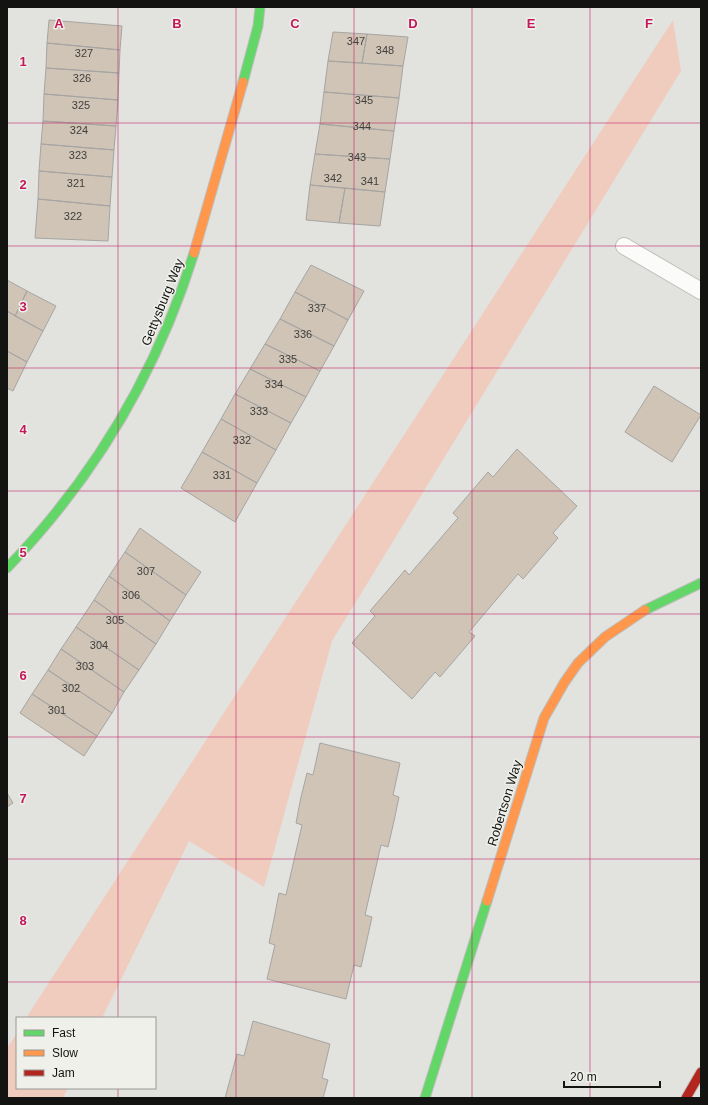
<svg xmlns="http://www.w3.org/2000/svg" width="708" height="1105" viewBox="0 0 708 1105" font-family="Arial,sans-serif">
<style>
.green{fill:#f0ccbe}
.building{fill:#cfc4b6;stroke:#a6a5a3}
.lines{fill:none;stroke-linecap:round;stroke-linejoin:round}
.lane-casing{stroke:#bebebc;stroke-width:18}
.fast-casing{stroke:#bebebc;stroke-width:11}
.slow-casing{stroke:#bebebc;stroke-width:11}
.jam-casing{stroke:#bebebc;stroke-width:11}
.lane{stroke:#fbfbfa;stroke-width:16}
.fast{stroke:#63d668;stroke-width:9}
.slow{stroke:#ff974d;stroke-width:9}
.jam{stroke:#b3261e;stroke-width:9}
.grid{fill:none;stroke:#c2185b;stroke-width:1;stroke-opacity:0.55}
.labels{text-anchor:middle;stroke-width:3;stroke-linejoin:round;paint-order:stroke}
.number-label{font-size:11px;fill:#423f3b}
.street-label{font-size:13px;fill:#131312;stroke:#f0f0eb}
.grid-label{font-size:13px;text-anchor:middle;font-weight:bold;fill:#c2185b;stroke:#f0f0eb;stroke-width:3;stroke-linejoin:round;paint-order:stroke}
</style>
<rect width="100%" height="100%" fill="#e2e2df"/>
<path class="green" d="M 673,20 L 681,71 L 332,641 L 264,887 L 189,841 L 102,1018 L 26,1018 Z
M 17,1033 L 17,1088 L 68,1088 L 63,1098 L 7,1098 L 7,1048 Z"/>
<path class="building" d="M 49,20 L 122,26 L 120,50 L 47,43 Z
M 333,32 L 367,34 L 362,63 L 328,61 Z
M 367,34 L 408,37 L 403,66 L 362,63 Z
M 47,43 L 120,50 L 119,73 L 46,68 Z
M 328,61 L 403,66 L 399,98 L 324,92 Z
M 46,68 L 119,73 L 118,100 L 44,94 Z
M 324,92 L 399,98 L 394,131 L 320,124 Z
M 44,94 L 118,100 L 116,126 L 43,121 Z
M 43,121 L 116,126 L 114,150 L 41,144 Z
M 320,124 L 394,131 L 390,159 L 315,154 Z
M 41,144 L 114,150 L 112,177 L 39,171 Z
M 315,154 L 390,159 L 385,192 L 310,185 Z
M 39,171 L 112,177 L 110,206 L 38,199 Z
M 310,185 L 345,188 L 339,223 L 306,220 Z
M 345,188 L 385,192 L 380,226 L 339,223 Z
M 38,199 L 110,206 L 108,241 L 35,238 Z
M 311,265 L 364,291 L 348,320 L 295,292 Z
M 7,280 L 27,291 L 15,316 L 7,311 Z
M 27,291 L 56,306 L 43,331 L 15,316 Z
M 295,292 L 348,320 L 334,346 L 280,319 Z
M 7,311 L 43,331 L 27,362 L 7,351 Z
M 280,319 L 334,346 L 320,371 L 265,344 Z
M 265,344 L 320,371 L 306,397 L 250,369 Z
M 7,351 L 27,362 L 13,391 L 7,388 Z
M 250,369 L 306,397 L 291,423 L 235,394 Z
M 654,386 L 701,415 L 672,462 L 625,432 Z
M 235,394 L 291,423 L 276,450 L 221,419 Z
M 221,419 L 276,450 L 257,483 L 202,452 Z
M 517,449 L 577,506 L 553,533 L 558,538 L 523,579 L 518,574 L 469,632 L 475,636 L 440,677 L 435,672 L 412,699 L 352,643 L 375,616 L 370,611 L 388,590 L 405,570 L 409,575 L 458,518 L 453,513 L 488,472 L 493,477 Z
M 202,452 L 257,483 L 235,522 L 181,488 Z
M 140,528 L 201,572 L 186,595 L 125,552 Z
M 125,552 L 186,595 L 170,621 L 109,576 Z
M 109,576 L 170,621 L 156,644 L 94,600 Z
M 94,600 L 156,644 L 139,670 L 76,627 Z
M 76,627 L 139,670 L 124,692 L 61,649 Z
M 61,649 L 124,692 L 112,713 L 48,670 Z
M 48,670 L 112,713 L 97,736 L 32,694 Z
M 32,694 L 97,736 L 84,756 L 20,713 Z
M 320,743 L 400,763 L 393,795 L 399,797 L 394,821 L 388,847 L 381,845 L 365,915 L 372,917 L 361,967 L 354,965 L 346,999 L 267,979 L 275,945 L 269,943 L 274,919 L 279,893 L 286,895 L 302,825 L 296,823 L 301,797 L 307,773 L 313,775 Z
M 7,793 L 13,803 L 7,807 Z
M 253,1021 L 330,1044 L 322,1078 L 328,1080 L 323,1098 L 225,1098 L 237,1054 L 244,1056 Z"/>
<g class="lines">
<defs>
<path id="lane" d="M 624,246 L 701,291"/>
<path id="fast" d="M 243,82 L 258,26 L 260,7
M 7,568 C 93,479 157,372 194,253
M 645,610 L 701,583
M 425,1098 L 487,901"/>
<path id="slow" d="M 194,253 L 243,82
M 487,901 L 544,718 L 564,683 L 578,663 L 605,637 L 645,610"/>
<path id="jam" d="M 686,1098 L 701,1072"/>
</defs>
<use href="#lane" class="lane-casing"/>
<use href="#fast" class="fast-casing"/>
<use href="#slow" class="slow-casing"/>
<use href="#jam" class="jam-casing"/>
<use href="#lane" class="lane"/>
<use href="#fast" class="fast"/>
<use href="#slow" class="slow"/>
<use href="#jam" class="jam"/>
</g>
<path class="grid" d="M 118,7 L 118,1018M 236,7 L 236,1098M 354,7 L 354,1098M 472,7 L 472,1098M 590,7 L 590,1098M 7,123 L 701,123M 7,246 L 701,246M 7,368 L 701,368M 7,491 L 701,491M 7,614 L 701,614M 7,737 L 701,737M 7,859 L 701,859M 7,982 L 701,982M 118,1088 L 118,1098"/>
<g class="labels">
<g class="number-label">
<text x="356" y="45">347</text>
<text x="385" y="54">348</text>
<text x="84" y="57">327</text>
<text x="82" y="82">326</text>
<text x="364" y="104">345</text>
<text x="81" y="109">325</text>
<text x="362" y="130">344</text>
<text x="79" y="134">324</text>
<text x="78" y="159">323</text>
<text x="357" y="161">343</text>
<text x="333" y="182">342</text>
<text x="370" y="185">341</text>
<text x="76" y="187">321</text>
<text x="73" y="220">322</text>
<text x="317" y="312">337</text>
<text x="303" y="338">336</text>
<text x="288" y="363">335</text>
<text x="274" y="388">334</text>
<text x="259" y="415">333</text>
<text x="242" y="444">332</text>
<text x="222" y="479">331</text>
<text x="146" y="575">307</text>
<text x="131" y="599">306</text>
<text x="115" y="624">305</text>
<text x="99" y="649">304</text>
<text x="85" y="670">303</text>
<text x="71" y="692">302</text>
<text x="57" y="714">301</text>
</g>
<g class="street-label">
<text transform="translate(162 302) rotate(-68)" y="5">Gettysburg Way</text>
<text transform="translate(504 803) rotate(-73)" y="5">Robertson Way</text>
</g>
</g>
<g class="grid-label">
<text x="59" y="28">A</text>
<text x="177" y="28">B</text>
<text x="295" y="28">C</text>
<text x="413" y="28">D</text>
<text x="531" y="28">E</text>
<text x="649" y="28">F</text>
<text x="23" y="66">1</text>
<text x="23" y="189">2</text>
<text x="23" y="311">3</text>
<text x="23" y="434">4</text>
<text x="23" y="557">5</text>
<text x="23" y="680">6</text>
<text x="23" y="803">7</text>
<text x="23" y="925">8</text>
</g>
<rect width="708" height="1105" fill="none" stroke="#131312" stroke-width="16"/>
<rect x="16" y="1017" width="140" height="72" fill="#f0f0eb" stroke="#989894"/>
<rect x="24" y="1030" width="20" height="6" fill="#63d668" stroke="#989894"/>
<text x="52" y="1037" font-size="12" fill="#131312">Fast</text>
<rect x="24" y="1050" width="20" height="6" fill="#ff974d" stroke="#989894"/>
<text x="52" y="1057" font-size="12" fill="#131312">Slow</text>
<rect x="24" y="1070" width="20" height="6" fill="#b3261e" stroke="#989894"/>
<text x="52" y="1077" font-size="12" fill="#131312">Jam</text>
<path d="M564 1081v6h96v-6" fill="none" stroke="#131312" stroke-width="2"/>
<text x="570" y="1081" font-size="12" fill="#131312" stroke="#f0f0eb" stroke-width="3" paint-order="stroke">20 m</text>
</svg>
